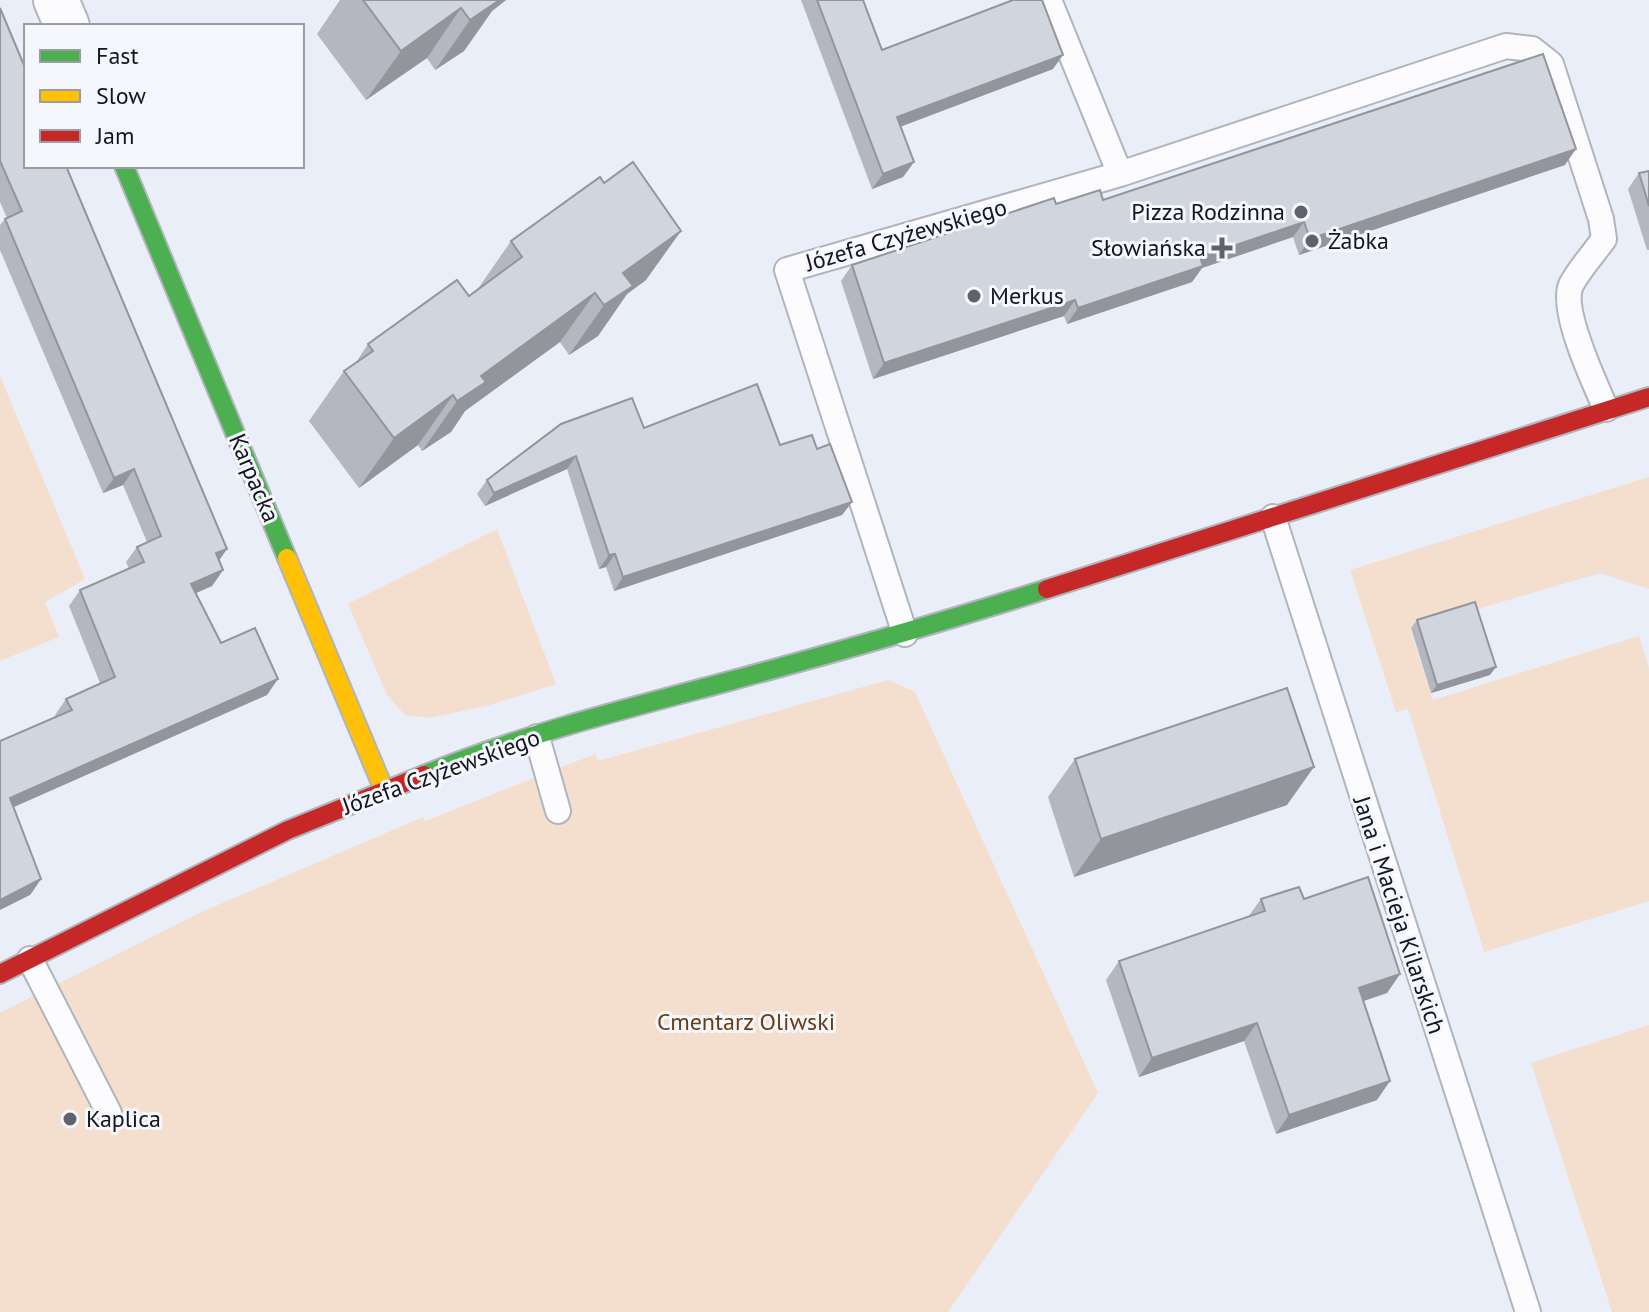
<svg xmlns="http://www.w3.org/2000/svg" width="1649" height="1312" viewBox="0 0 1649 1312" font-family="'PT Sans',sans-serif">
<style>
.green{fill:#f4dfce}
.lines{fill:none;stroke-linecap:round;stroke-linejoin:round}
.lane-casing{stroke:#b0b4bd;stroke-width:28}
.street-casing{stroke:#b0b4bd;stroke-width:48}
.fast-casing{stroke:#b0b4bd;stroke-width:22}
.slow-casing{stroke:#b0b4bd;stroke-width:22}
.jam-casing{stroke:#b0b4bd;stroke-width:22}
.lane{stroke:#fcfcfe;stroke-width:24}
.street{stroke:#fcfcfe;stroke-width:44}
.fast{stroke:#4caf50;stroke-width:18}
.slow{stroke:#ffc107;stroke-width:18}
.jam{stroke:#c62828;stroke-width:18}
.wall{fill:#b4b7bf}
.shaded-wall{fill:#92959b}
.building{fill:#d1d5de;stroke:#92959b;stroke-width:2}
.poi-dot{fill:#5f626b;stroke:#f6f7fc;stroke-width:3}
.labels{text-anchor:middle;stroke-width:6;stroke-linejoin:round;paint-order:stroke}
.poi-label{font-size:24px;fill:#14161f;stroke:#f6f7fc;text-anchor:start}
.street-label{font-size:24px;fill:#14161f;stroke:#f6f7fc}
.park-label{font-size:24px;fill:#663f15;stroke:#f6f7fc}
</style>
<rect width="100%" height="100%" fill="#eaeef8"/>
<path class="green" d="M 0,376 L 85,579 L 45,602 L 59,637 L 0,661 Z
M 1649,477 L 1649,589 L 1600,573 L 1410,629 L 1433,700 L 1639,636 L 1649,668 L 1649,901 L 1484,952 L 1408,709 L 1396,712 L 1350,570 Z
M 497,529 L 556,684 L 490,705 L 430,718 L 405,715 L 387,695 L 348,604 Z
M 888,680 L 915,692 L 1098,1093 L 948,1312 L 0,1312 L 0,1013 L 206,910 L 423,817 L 425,821 L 595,754 L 598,761 Z
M 1649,1025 L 1649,1312 L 1612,1312 L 1531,1063 Z"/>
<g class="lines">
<defs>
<path id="lane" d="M 1120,174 L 1506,46 L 1532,49 L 1551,64 L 1601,219 L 1604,239 C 1594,253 1578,271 1571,285 C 1560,310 1595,384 1606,409
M 1273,517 L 1528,1312
M 905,634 L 787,270 L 1120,174 L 1049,0
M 537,737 L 558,811
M 30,959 L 109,1113"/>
<path id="street" d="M 56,0 L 67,26"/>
<path id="fast" d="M 124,166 L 287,558
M 424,775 C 521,735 625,709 726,682 C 834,653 940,623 1047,589"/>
<path id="slow" d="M 287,558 L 384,790"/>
<path id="jam" d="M 1047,589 L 1649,397
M 0,974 L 288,830 L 424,775"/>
</defs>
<use href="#lane" class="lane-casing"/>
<use href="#street" class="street-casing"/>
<use href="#fast" class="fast-casing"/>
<use href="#slow" class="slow-casing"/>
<use href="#jam" class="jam-casing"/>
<use href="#lane" class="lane"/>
<use href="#street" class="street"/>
<use href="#fast" class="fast"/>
<use href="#slow" class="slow"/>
<use href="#jam" class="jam"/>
</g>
<path class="wall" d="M 340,0 L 506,0 L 492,11 L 464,51 L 435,70 L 427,58 L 366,100 L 317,34 Z
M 801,0 L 863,0 L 882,50 L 1053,69 L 900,127 L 914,162 L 903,177 L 872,189 Z
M 0,8 L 223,570 L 212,586 L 196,593 L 221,643 L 267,695 L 14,807 L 41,879 L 30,895 L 0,741 L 56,717 L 55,715 L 66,699 L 100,683 L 69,606 L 80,590 L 129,569 L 126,562 L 137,547 L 147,542 L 123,485 L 103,493 L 0,250 L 0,225 L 5,219 L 7,218 L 0,202 Z
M 1565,165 L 1299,255 L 1293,237 L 1202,268 L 1192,282 L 1067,324 L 1064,316 L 873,379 L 841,281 L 852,265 L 1056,204 Z
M 1649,171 L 1649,250 L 1647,250 L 1628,189 L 1639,173 Z
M 511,241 L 646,280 L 627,294 L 598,336 L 569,355 L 560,342 L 465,411 L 451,432 L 422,451 L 418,445 L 359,488 L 309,421 L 344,371 L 355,364 L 368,344 L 469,296 L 477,290 Z
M 644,428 L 817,449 L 852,502 L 842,515 L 614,591 L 606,567 L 599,569 L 567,469 L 485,506 L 477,494 L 487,480 Z
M 1417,620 L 1490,675 L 1431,693 L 1411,628 Z
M 1075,759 L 1287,805 L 1074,877 L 1048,797 Z
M 1261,899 L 1304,899 L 1400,974 L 1387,993 L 1363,1001 L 1377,1100 L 1276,1134 L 1244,1041 L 1139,1077 L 1106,980 L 1119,961 L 1248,917 Z"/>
<path class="shaded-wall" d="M 481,0 L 506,0 L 492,11 L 464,51 L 435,70 L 470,20 Z
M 461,8 L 427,58 L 366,100 L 401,51 Z
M 1063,55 L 1053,69 L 886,132 L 897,117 Z
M 1576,149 L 1565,165 L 1299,255 L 1310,239 Z
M 914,162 L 903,177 L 872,189 L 883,174 Z
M 1304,222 L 1293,237 L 1202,268 L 1192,282 L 1067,324 L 1078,308 L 1200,257 Z
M 681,231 L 646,280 L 627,294 L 598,336 L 569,355 L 604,305 L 623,273 Z
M 595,293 L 560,342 L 465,411 L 451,432 L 422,451 L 457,401 L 481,376 Z
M 1075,300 L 1064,316 L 873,379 L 884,363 Z
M 453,395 L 418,445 L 359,488 L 394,438 Z
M 576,456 L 567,469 L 485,506 L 494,493 Z
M 134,469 L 123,485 L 103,493 L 114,478 Z
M 852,502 L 842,515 L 614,591 L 623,577 Z
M 227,549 L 216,565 L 216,553 Z
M 615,554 L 606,567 L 599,569 L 609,555 Z
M 223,570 L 212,586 L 180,600 L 191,584 Z
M 1496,667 L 1490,675 L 1431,693 L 1437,685 Z
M 278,679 L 267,695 L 0,813 L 10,798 Z
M 1314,767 L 1287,805 L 1074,877 L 1101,839 Z
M 41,879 L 30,895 L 0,910 L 0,900 Z
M 1400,974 L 1387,993 L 1346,1007 L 1359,988 Z
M 1257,1023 L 1244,1041 L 1139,1077 L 1152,1058 Z
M 1390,1081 L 1377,1100 L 1276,1134 L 1289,1115 Z"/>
<path class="building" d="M 363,0 L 498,0 L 498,1 L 470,20 L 461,8 L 401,51 Z
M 817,0 L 863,0 L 882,50 L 1013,0 L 1042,0 L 1063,55 L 897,117 L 914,162 L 883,174 Z
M 0,8 L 26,70 L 26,166 L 66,166 L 227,549 L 216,553 L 223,570 L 191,584 L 221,643 L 255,628 L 278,679 L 10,798 L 41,879 L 0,900 L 0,741 L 72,710 L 66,699 L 115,677 L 80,590 L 144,562 L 137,547 L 161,536 L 134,469 L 114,478 L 5,219 L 22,211 L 0,161 Z
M 1543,54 L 1576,149 L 1310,239 L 1304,222 L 1200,257 L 1203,266 L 1078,308 L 1075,300 L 884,363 L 852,265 L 1054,198 L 1056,204 L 1100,190 L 1103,200 Z
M 633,162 L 681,231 L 623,273 L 633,286 L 604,305 L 595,293 L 481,376 L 486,382 L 457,401 L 453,395 L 394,438 L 344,371 L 373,351 L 368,344 L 457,280 L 469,296 L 522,257 L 511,241 L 600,177 L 604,183 Z
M 1649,171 L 1649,206 L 1639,173 Z
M 757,384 L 780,445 L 812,435 L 817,449 L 830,444 L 852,502 L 623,577 L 615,554 L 609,555 L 576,456 L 494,493 L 487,480 L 561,424 L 632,398 L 644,428 Z
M 1475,602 L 1496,667 L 1437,685 L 1417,620 Z
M 1287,688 L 1314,767 L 1101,839 L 1075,759 Z
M 1368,877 L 1400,974 L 1359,988 L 1390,1081 L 1289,1115 L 1257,1023 L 1152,1058 L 1119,961 L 1265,911 L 1261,899 L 1299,887 L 1304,899 Z"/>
<g class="poi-dot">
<circle cx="1301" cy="212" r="8"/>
<circle cx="1312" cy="241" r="8"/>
<path d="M1218 236h8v8h8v8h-8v8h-8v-8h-8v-8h8z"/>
<circle cx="974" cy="296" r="8"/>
<circle cx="70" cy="1119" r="8"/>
</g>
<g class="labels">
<g class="poi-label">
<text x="1285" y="220" text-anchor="end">Pizza Rodzinna</text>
<text x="1328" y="249">Żabka</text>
<text x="1206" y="256" text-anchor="end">Słowiańska</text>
<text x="990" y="304">Merkus</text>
<text x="86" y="1127">Kaplica</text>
</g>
<g class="street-label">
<text transform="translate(906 235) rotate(-16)" y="8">Józefa Czyżewskiego</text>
<text transform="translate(254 478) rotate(67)" y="8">Karpacka</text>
<text transform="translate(441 772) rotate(-20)" y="8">Józefa Czyżewskiego</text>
<text transform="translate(1399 915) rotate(72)" y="8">Jana i Macieja Kilarskich</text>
</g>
<g class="park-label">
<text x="746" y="1030">Cmentarz Oliwski</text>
</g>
</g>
<rect x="24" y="24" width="280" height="144" fill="#f6f7fc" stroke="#9c9da4" stroke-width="2"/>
<rect x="40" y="50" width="40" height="12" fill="#4caf50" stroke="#9c9da4" stroke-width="2"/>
<text x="96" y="64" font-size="24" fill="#14161f">Fast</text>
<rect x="40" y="90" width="40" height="12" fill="#ffc107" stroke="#9c9da4" stroke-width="2"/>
<text x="96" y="104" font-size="24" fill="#14161f">Slow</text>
<rect x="40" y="130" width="40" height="12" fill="#c62828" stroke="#9c9da4" stroke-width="2"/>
<text x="96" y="144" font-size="24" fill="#14161f">Jam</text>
</svg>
